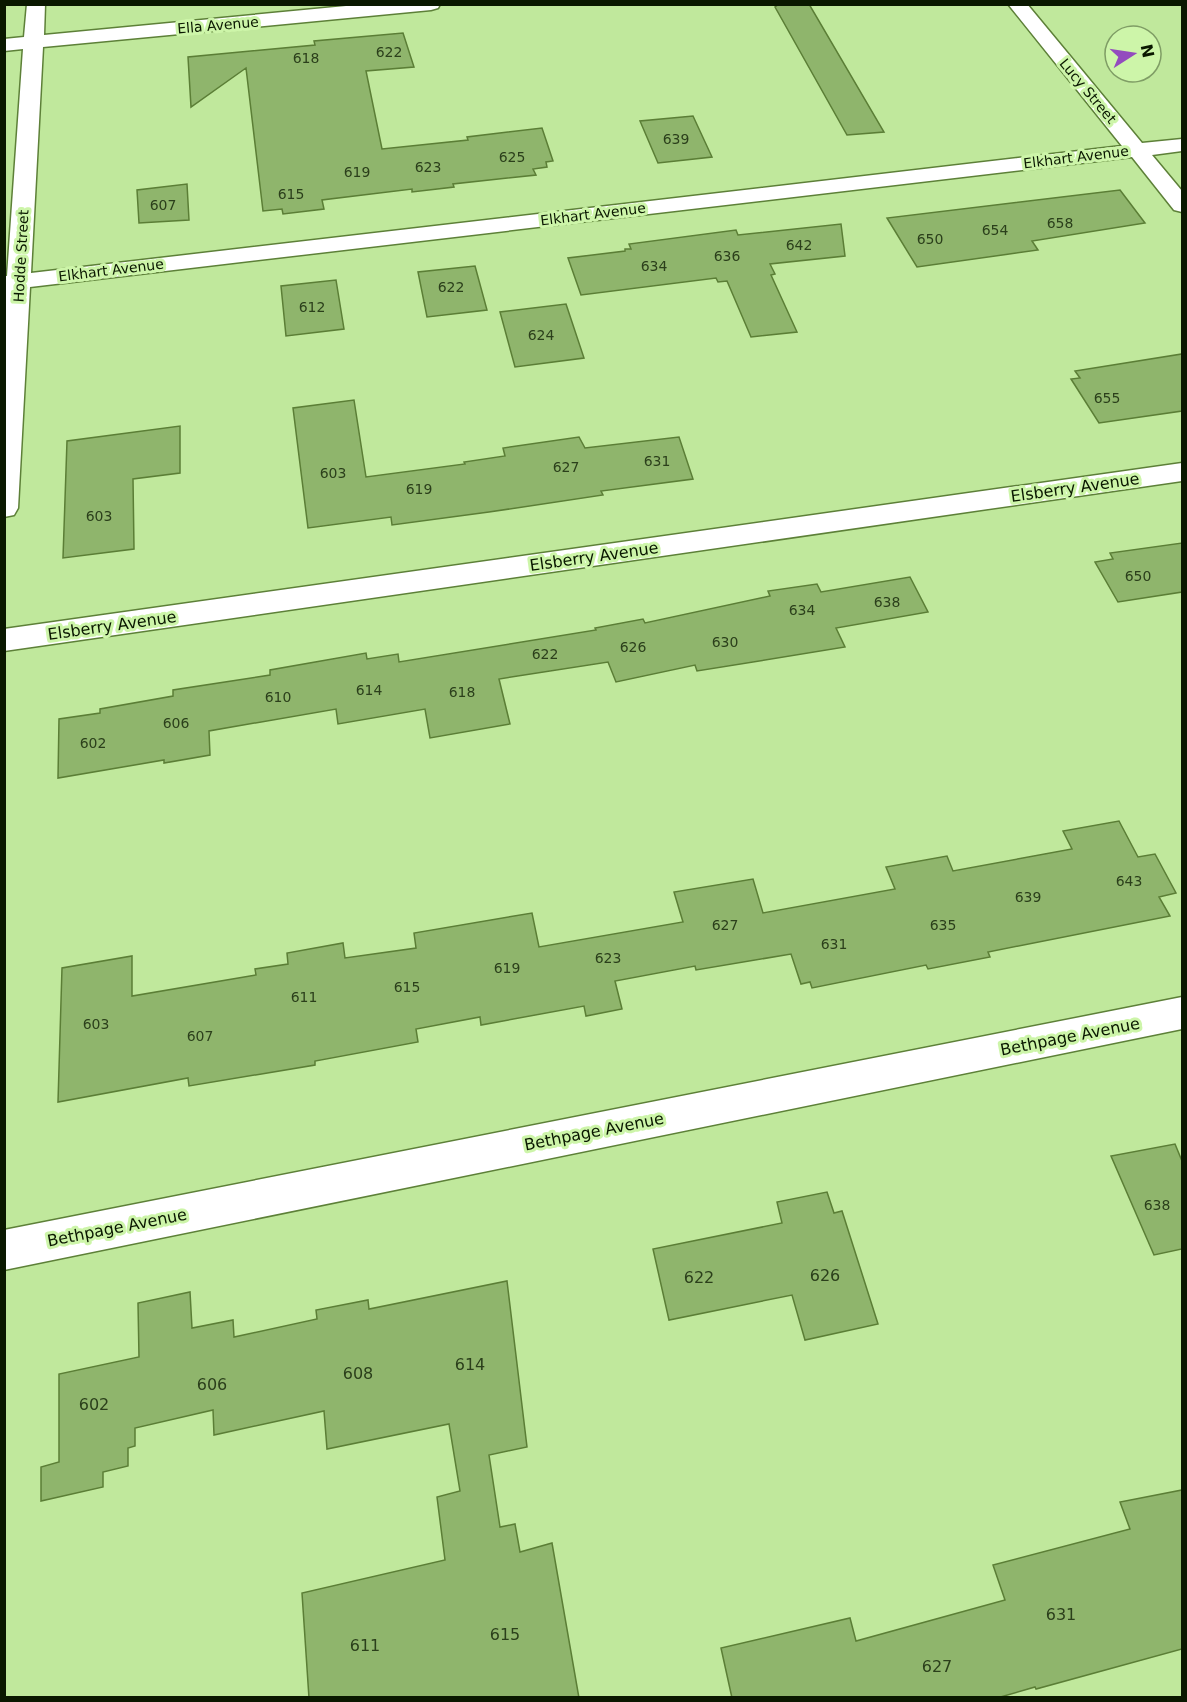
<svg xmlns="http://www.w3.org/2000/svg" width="1187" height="1702" viewBox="0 0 1187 1702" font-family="'DejaVu Sans',sans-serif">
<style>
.building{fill:#8fb56c;stroke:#5b7e36;stroke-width:1.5}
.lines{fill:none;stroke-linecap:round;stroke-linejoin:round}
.minor-casing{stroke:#5d8038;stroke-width:3}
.minor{fill:#fff;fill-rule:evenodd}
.labels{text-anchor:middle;stroke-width:6;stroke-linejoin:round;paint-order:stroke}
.far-street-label{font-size:14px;fill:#0a1800;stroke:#cdf5a9}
.number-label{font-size:14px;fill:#2b3f1b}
.street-label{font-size:16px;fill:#0a1800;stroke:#cdf5a9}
.near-number-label{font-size:16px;fill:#2b3f1b}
</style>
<rect width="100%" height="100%" fill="#c0e89c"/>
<path class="building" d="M 779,4 L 809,4 L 884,132 L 847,135 L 775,7 Z
M 403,33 L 414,67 L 366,71 L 382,149 L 468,140 L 467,137 L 542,128 L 553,161 L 546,162 L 547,167 L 533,169 L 536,175 L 453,184 L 454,187 L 412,192 L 412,189 L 322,200 L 324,209 L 283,214 L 282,209 L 263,211 L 246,68 L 191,107 L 188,57 L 315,45 L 314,41 Z
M 693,116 L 712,157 L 658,163 L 640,121 Z
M 187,184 L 189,220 L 139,223 L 137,190 Z
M 1120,190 L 1145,223 L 1032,241 L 1038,250 L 917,267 L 887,218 Z
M 841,224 L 845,256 L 770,264 L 775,274 L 771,275 L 797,332 L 751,337 L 727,281 L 718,282 L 716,278 L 581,295 L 568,258 L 625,251 L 625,249 L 631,249 L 629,244 L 736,230 L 738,235 Z
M 475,266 L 487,310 L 427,317 L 418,272 Z
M 336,280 L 344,329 L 286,336 L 281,286 Z
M 566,304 L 584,358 L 515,367 L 500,312 Z
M 1182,354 L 1182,411 L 1099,423 L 1071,379 L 1080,378 L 1075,371 Z
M 354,400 L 366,477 L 465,464 L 464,462 L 505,456 L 503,448 L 579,437 L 585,448 L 679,437 L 693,479 L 601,491 L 603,495 L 489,512 L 392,525 L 391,517 L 308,528 L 293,408 Z
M 180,426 L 180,473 L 133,479 L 134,549 L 63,558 L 67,441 Z
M 1182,543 L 1182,592 L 1118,602 L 1095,562 L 1113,559 L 1110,553 Z
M 910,577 L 928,612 L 836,628 L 845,647 L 697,671 L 695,665 L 616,682 L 608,662 L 499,679 L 510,724 L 430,738 L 425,709 L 338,724 L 336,709 L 209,731 L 210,755 L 164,763 L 164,760 L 58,778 L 59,719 L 100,713 L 100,709 L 173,696 L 173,690 L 270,675 L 270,670 L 366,653 L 367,659 L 398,654 L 399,662 L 596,630 L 595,628 L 643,619 L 645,623 L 770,596 L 768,591 L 817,584 L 821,592 Z
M 1119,821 L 1138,857 L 1155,854 L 1176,893 L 1159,897 L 1170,916 L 988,952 L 990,957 L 928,969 L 926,965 L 812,988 L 810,982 L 801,984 L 791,954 L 696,970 L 695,966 L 615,981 L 622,1009 L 586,1016 L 584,1006 L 481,1025 L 480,1017 L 416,1029 L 418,1042 L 315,1061 L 315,1065 L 189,1086 L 188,1078 L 58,1102 L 62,968 L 132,956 L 132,996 L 256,975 L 255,969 L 288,964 L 287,953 L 343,943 L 345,958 L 416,948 L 414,933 L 532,913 L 539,947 L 683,922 L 674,892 L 753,879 L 763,913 L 895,889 L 886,867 L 947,856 L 953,871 L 1072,849 L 1063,831 Z
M 1175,1144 L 1182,1161 L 1182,1249 L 1154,1255 L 1111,1156 Z
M 827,1192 L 834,1213 L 842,1211 L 878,1324 L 805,1340 L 792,1295 L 669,1320 L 653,1249 L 782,1223 L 777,1202 Z
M 507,1281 L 527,1447 L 489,1455 L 500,1527 L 515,1524 L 520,1552 L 552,1543 L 579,1698 L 309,1698 L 302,1593 L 445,1560 L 437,1497 L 460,1491 L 449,1424 L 327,1449 L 324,1411 L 214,1435 L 213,1410 L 135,1428 L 135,1446 L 128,1448 L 128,1466 L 103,1472 L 103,1487 L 41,1501 L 41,1467 L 59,1462 L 59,1374 L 139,1357 L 138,1303 L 190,1292 L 192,1328 L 233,1320 L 234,1337 L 317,1319 L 316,1310 L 368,1300 L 369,1309 Z
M 1182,1490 L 1182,1649 L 1036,1689 L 1035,1687 L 997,1698 L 732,1698 L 721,1648 L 850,1618 L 856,1641 L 1005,1600 L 993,1565 L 1130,1529 L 1120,1502 Z"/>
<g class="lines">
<defs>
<path id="minor" d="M 27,4 L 45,4 L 44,35 L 367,4 L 440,4 L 438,8 L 431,10 L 43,47 L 31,273 L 1122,146 L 1008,4 L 1027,4 L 1142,143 L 1182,139 L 1182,151 L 1152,155 L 1182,191 L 1182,212 L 1174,210 L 1132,157 L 30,287 L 18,508 L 14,515 L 4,517 L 4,276 L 7,276 L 23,49 L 4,51 L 4,39 L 24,37 Z
M 1182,463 L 1182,481 L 4,651 L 4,629 Z
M 1182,997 L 1182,1029 L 4,1270 L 4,1230 Z"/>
</defs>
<use href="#minor" class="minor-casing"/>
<use href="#minor" class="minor"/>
</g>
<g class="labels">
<g class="far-street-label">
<text transform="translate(218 25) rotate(-5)" y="5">Ella Avenue</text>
<text transform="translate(1088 91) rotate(50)" y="5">Lucy Street</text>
<text transform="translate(1076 157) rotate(-7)" y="5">Elkhart Avenue</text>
<text transform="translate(593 214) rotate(-7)" y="5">Elkhart Avenue</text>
<text transform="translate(21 256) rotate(-87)" y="5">Hodde Street</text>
<text transform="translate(111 270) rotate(-7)" y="5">Elkhart Avenue</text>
</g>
<g class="number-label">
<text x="389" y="57">622</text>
<text x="306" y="63">618</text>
<text x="676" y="144">639</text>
<text x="512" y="162">625</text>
<text x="428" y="172">623</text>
<text x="357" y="177">619</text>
<text x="291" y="199">615</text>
<text x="163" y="210">607</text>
<text x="1060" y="228">658</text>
<text x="995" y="235">654</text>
<text x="930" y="244">650</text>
<text x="799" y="250">642</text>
<text x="727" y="261">636</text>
<text x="654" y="271">634</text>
<text x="451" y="292">622</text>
<text x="312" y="312">612</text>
<text x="541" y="340">624</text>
<text x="1107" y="403">655</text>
<text x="657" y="466">631</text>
<text x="566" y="472">627</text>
<text x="333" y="478">603</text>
<text x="419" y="494">619</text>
<text x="99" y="521">603</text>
<text x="1138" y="581">650</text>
<text x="887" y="607">638</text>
<text x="802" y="615">634</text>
<text x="725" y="647">630</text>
<text x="633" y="652">626</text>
<text x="545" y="659">622</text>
<text x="369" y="695">614</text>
<text x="462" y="697">618</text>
<text x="278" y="702">610</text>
<text x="176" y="728">606</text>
<text x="93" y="748">602</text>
<text x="1129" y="886">643</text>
<text x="1028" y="902">639</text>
<text x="725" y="930">627</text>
<text x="943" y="930">635</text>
<text x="834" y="949">631</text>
<text x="608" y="963">623</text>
<text x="507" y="973">619</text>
<text x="407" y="992">615</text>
<text x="304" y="1002">611</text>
<text x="96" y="1029">603</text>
<text x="200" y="1041">607</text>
<text x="1157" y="1210">638</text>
</g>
<g class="street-label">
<text transform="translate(1075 487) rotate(-8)" y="6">Elsberry Avenue</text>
<text transform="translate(594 556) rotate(-8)" y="6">Elsberry Avenue</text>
<text transform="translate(112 625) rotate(-8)" y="6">Elsberry Avenue</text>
<text transform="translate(1070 1036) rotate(-11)" y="6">Bethpage Avenue</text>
<text transform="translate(594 1131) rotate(-11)" y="6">Bethpage Avenue</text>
<text transform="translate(117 1227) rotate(-11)" y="6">Bethpage Avenue</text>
</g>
<g class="near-number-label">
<text x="825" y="1281">626</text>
<text x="699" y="1283">622</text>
<text x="470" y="1370">614</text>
<text x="358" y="1379">608</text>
<text x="212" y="1390">606</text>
<text x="94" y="1410">602</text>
<text x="1061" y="1620">631</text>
<text x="505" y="1640">615</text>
<text x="365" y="1651">611</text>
<text x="937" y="1672">627</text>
</g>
</g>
<rect width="1187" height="1702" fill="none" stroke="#0a1800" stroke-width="12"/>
<g transform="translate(1133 54) rotate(78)"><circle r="28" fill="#cdf5a9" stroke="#7f9d65" stroke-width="1.5"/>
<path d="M0-4.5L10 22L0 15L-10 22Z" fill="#934bbe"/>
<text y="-9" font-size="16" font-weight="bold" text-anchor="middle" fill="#0a1800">N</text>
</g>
</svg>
